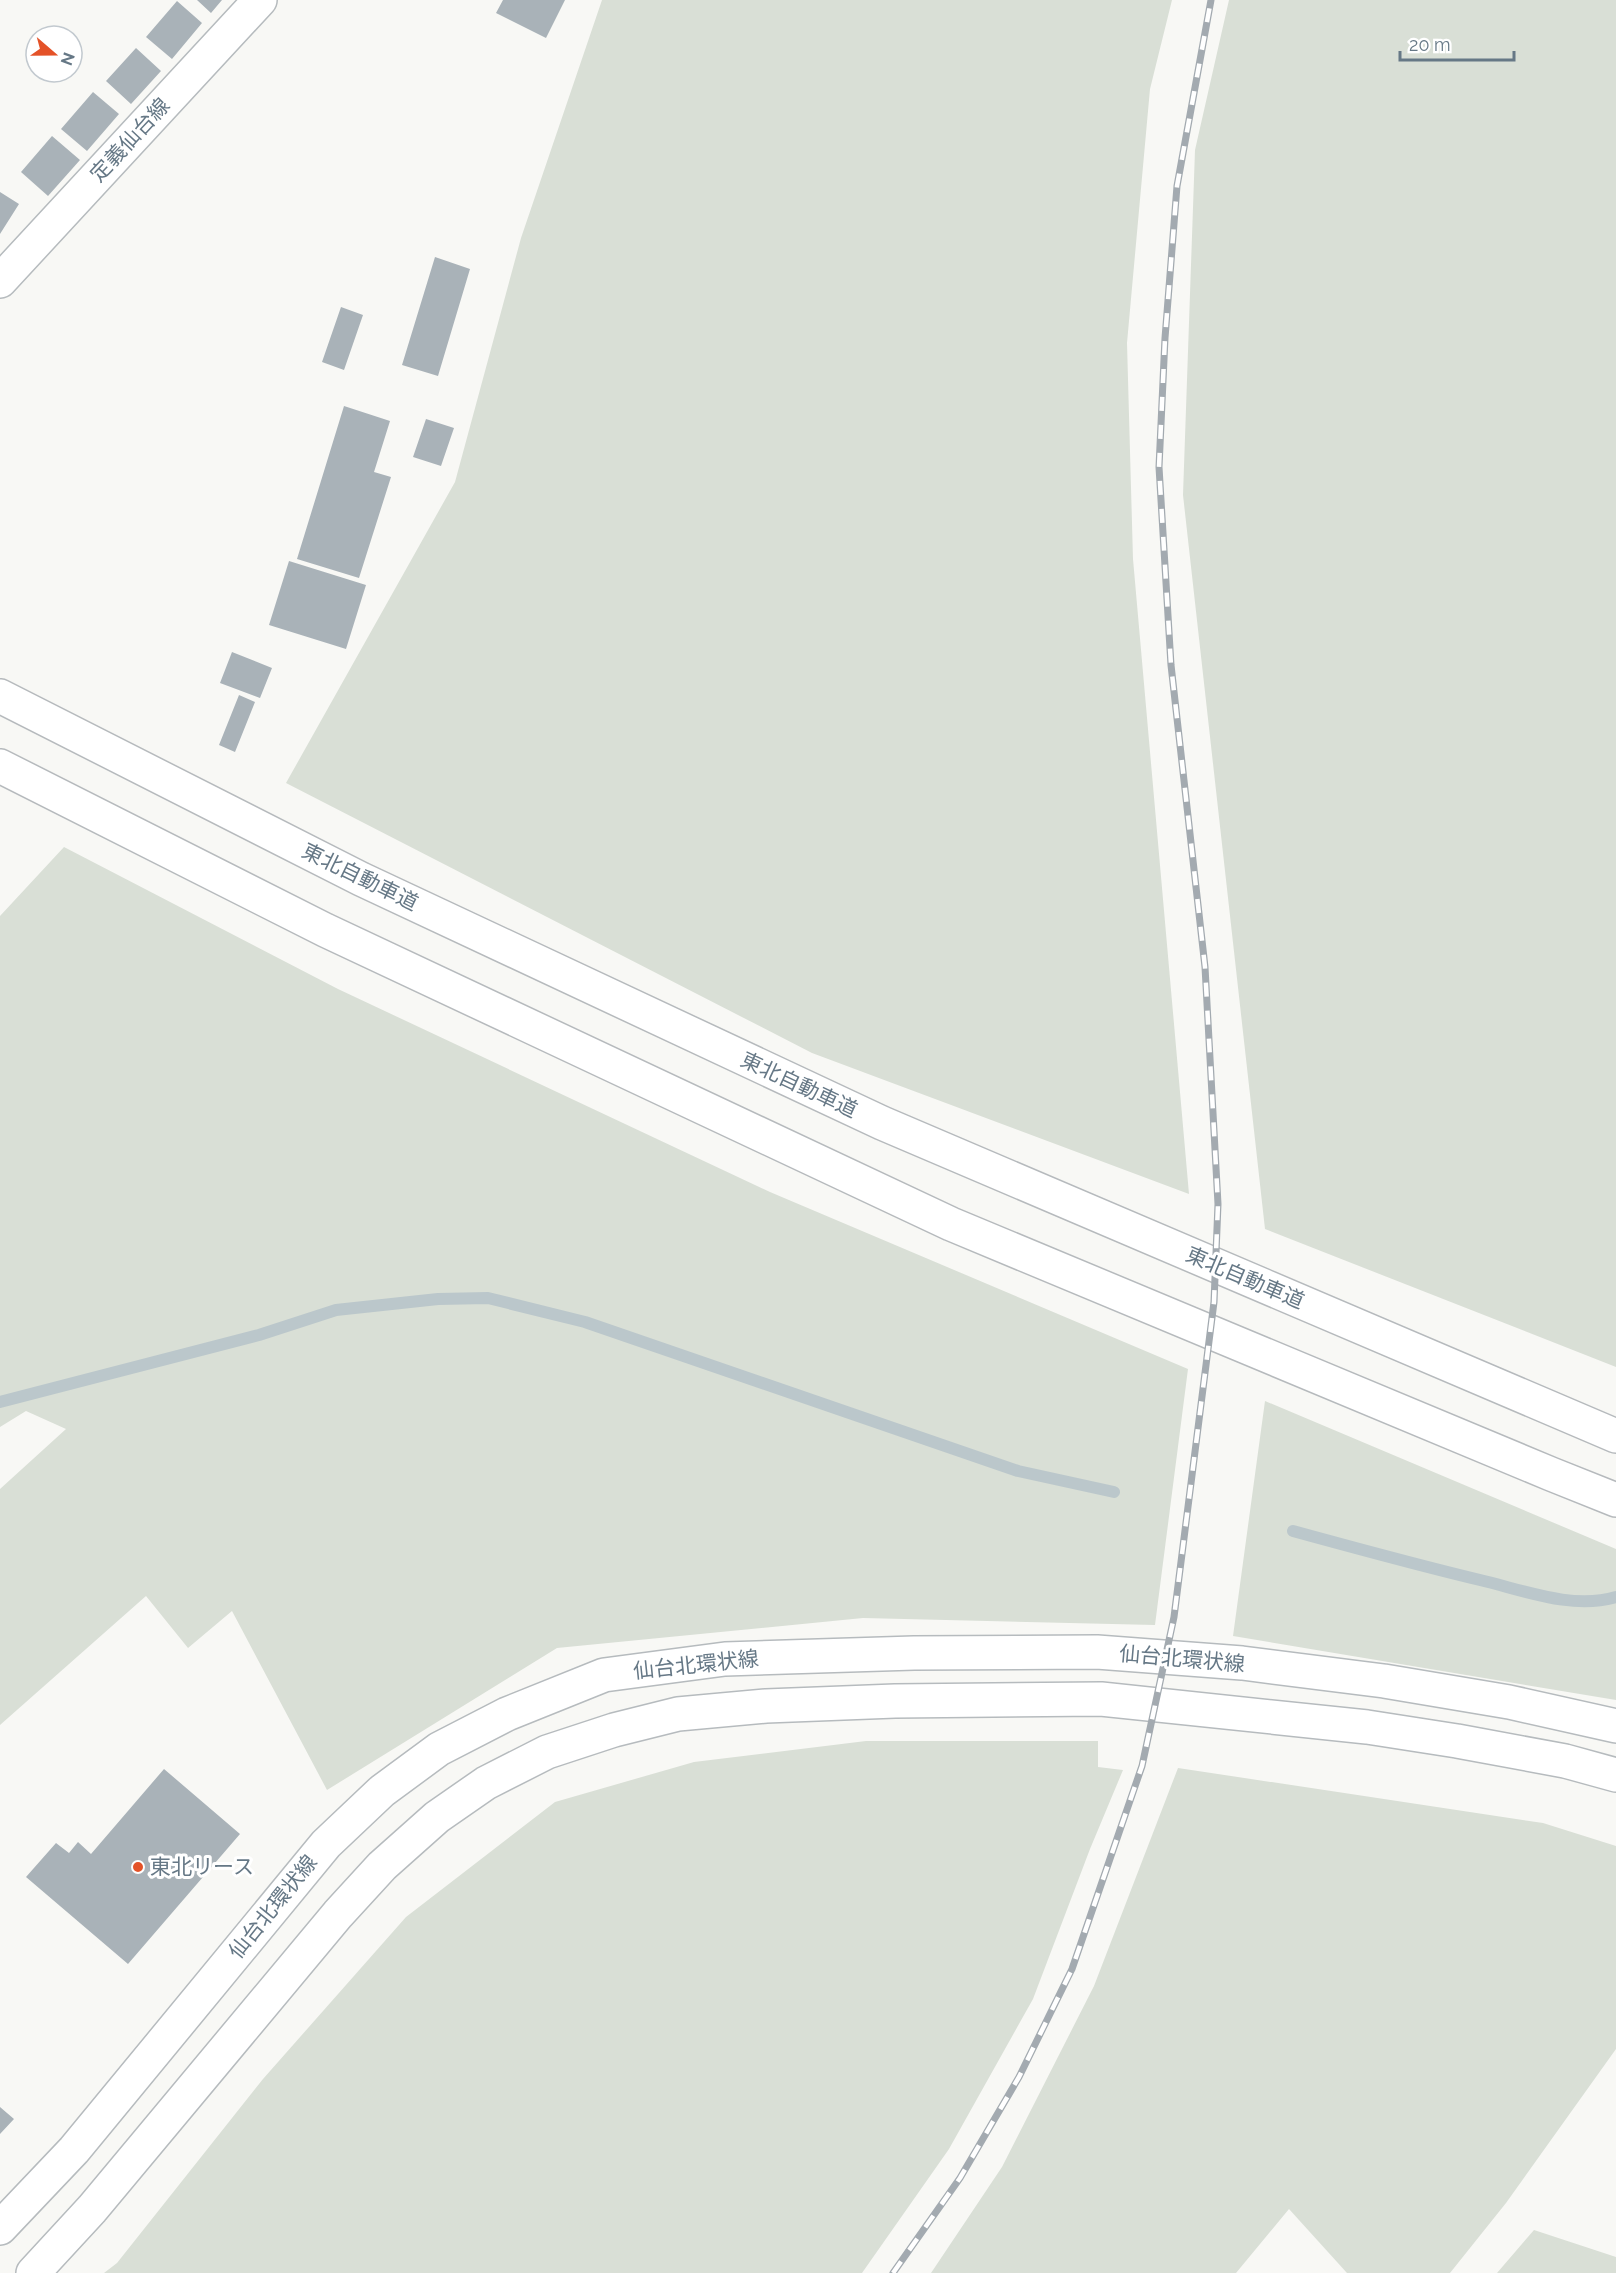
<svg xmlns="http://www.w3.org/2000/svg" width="1616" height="2273" viewBox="0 0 1616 2273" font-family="Raleway,'Noto Sans JP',sans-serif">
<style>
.green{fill:#d9dfd6}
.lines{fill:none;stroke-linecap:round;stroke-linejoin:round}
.stream{stroke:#bbc7cb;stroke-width:12}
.building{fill:#a9b2b8}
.primary-casing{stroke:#b6bbbe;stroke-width:36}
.motorway-casing{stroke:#b6babd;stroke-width:36}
.primary{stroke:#fff;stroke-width:33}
.motorway{stroke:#fff;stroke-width:33}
.rail-casing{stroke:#a3aab0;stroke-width:7}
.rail{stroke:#fff;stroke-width:4.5;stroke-dasharray:14;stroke-linecap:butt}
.poi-dot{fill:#e45228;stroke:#fff;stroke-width:2}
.labels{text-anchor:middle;stroke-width:6;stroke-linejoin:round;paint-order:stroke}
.street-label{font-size:21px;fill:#667886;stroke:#fff}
.poi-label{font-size:21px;fill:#667886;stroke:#fff;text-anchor:start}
</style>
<rect width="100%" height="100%" fill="#f8f8f5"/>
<path class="green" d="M 602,0 L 1172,0 L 1150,89 L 1127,343 L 1133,559 L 1189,1194 L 812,1053 L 286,783 L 455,482 L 521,238 Z
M 1229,0 L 1616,0 L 1616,1367 L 1265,1229 L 1183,495 L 1195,150 Z
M 64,847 L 338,989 L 770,1192 L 1188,1369 L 1155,1625 L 863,1618 L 557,1648 L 327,1790 L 232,1611 L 188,1648 L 146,1596 L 0,1725 L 0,1489 L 66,1429 L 26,1411 L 0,1427 L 0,916 Z
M 1265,1401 L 1616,1549 L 1616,1700 L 1233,1636 Z
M 866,1741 L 1098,1741 L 1098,1767 L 1123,1770 L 1090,1849 L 1033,1999 L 949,2149 L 862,2273 L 104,2273 L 117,2263 L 263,2079 L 406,1917 L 555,1802 L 694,1762 Z
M 1178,1768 L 1543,1823 L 1616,1846 L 1616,2049 L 1506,2203 L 1450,2273 L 1347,2273 L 1289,2209 L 1236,2273 L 931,2273 L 1002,2167 L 1094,1986 Z
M 1534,2230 L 1616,2257 L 1616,2273 L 1497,2273 Z"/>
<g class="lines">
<path class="stream" d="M 0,1402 L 259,1335 L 336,1310 L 438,1299 L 488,1298 L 585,1322 L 1018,1471 L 1114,1492
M 1293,1531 C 1355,1548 1417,1565 1480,1580 C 1523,1590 1572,1610 1616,1597"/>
</g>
<path class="building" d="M 197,0 L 222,0 L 211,13 Z
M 503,0 L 565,0 L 546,38 L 496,13 Z
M 177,1 L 202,23 L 172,59 L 146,37 Z
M 136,48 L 161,71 L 131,104 L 106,81 Z
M 93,92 L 119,114 L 87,151 L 61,129 Z
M 52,136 L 80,160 L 48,196 L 21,172 Z
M 0,192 L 19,204 L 0,234 Z
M 435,257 L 470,269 L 438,376 L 402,365 Z
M 341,307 L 363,315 L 344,370 L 322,362 Z
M 344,406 L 390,421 L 374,472 L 391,477 L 359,578 L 297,559 Z
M 426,419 L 454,428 L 441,466 L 413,457 Z
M 289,561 L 366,585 L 346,649 L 269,625 Z
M 232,652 L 272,668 L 260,698 L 220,683 Z
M 239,695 L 255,702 L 235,752 L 219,745 Z
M 164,1769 L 240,1834 L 128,1964 L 26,1877 L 56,1843 L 69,1853 L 78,1842 L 91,1854 Z
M 0,2107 L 14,2119 L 0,2134 Z"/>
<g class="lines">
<defs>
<path id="primary" d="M 0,281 L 260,0
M 0,2228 L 74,2150 L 326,1844 L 382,1791 L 439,1749 L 507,1714 L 604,1675 L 725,1659 L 914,1653 L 1097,1652 L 1242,1663 L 1384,1681 L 1509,1702 L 1616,1726
M 33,2273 L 92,2209 L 338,1914 L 382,1866 L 437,1817 L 486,1783 L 547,1752 L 614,1730 L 678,1714 L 766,1706 L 895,1701 L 1101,1699 L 1367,1727 L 1457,1741 L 1565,1761 L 1616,1775"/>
<path id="motorway" d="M 0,696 L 361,879 L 882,1123 L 1616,1436
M 0,766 L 325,930 L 951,1224 L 1551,1474 L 1616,1500"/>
</defs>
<use href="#primary" class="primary-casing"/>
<use href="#motorway" class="motorway-casing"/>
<use href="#primary" class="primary"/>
<use href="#motorway" class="motorway"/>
<defs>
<path id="rail" d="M 893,2273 L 960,2178 L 1019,2077 L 1072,1969 L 1142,1766 L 1174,1617 L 1214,1302 L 1218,1204 L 1205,967 L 1171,665 L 1159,467 L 1165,338 L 1177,186 L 1211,0"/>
</defs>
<use href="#rail" class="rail-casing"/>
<use href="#rail" class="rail"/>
</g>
<circle class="poi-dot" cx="138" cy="1867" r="6"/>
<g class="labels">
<g class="street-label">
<text transform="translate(130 140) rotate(-47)" y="7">定義仙台線</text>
<text transform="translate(360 877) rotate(26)" y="7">東北自動車道</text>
<text transform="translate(799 1085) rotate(25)" y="7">東北自動車道</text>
<text transform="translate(1245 1278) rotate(23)" y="7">東北自動車道</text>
<text transform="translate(1182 1659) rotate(5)" y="7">仙台北環状線</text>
<text transform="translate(696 1665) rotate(-6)" y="7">仙台北環状線</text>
<text transform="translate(273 1907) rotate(-51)" y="7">仙台北環状線</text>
</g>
<g class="poi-label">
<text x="150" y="1874">東北リース</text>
</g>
</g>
<g transform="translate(54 54) rotate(110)"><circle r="28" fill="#ffffff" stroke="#c2c9cf" stroke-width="1.5"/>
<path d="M0-4.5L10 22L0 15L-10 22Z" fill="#e45228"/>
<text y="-9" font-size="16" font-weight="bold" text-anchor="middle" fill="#667886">N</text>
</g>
<path d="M1400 51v9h114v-9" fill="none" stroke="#667886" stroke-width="3"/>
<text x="1409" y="51" font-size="18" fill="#667886" stroke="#ffffff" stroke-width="4.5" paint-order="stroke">20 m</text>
</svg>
